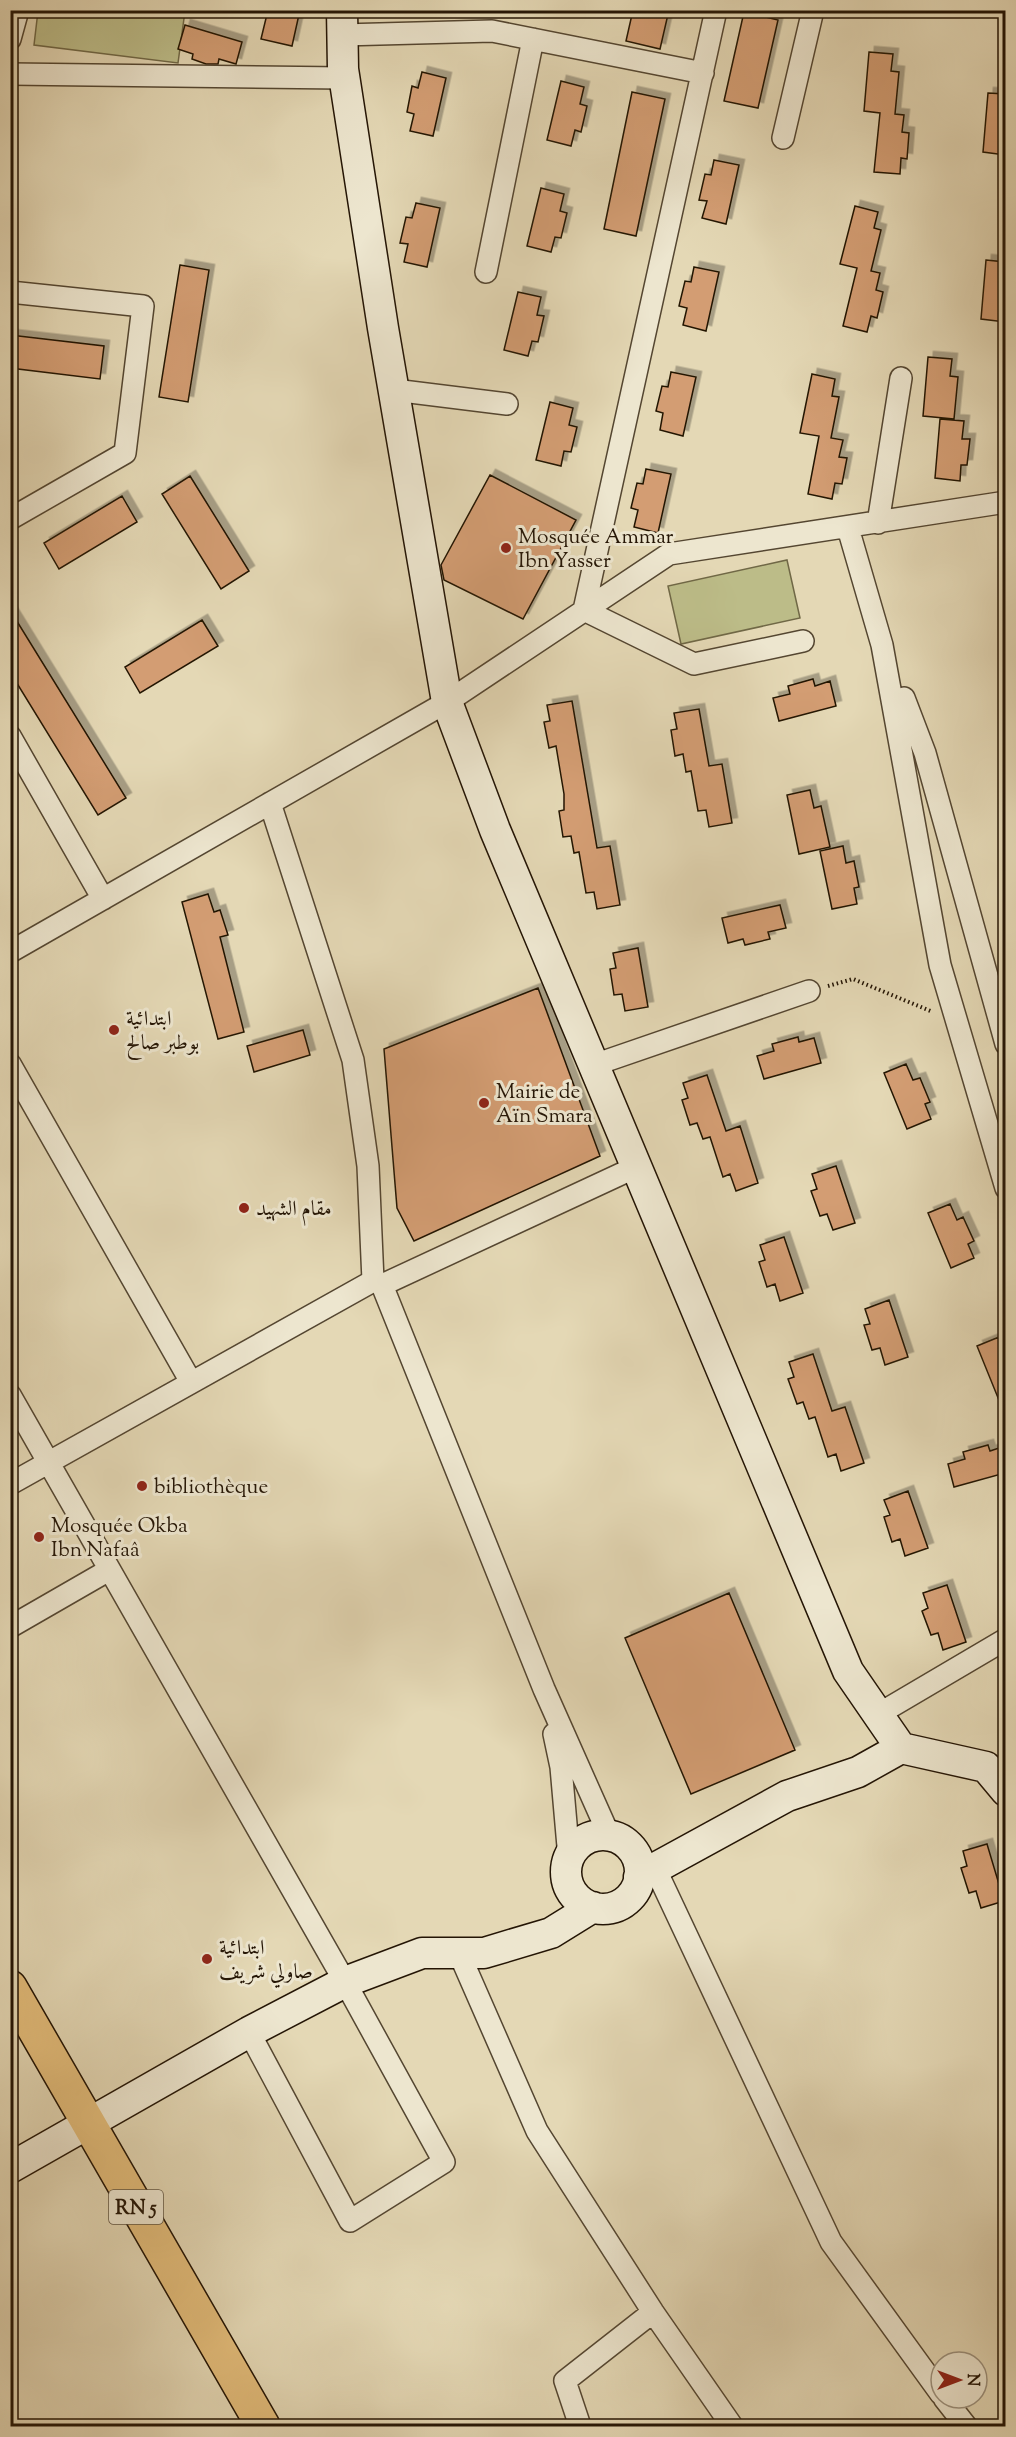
<svg xmlns="http://www.w3.org/2000/svg" width="1016" height="2437" viewBox="0 0 1016 2437" font-family="'Sorts Mill Goudy',Amiri,serif">
<style>
.green{fill:#bcbc88;stroke:#706846;stroke-width:1.5}
.building{fill:#d39d73;stroke:#241505;stroke-width:1.5;filter:url(#shadow)}
.lines{fill:none;stroke-linecap:round;stroke-linejoin:round}
.street-casing{stroke:#544631;stroke-width:24}
.secondary-casing{stroke:#241505;stroke-width:33}
.primary-casing{stroke:#241505;stroke-width:36}
.path{stroke:#241505;stroke-width:4;stroke-dasharray:1.5 3;stroke-linecap:butt}
.street{stroke:#ede6cf;stroke-width:21}
.secondary{stroke:#ede6cf;stroke-width:30}
.primary{stroke:#e2bc7a;stroke-width:33}
.poi-dot{fill:#8f2418;stroke:#ede6cf;stroke-width:2}
.labels{text-anchor:middle;stroke-width:6;stroke-linejoin:round;paint-order:stroke}
.shield{fill:#ede6cf;stroke:#605442;stroke-width:1.5}
.shield-label{font-size:20px;font-weight:bold;fill:#241505}
.poi-label{font-size:21px;fill:#241505;stroke:#ede6cf;text-anchor:start}
</style>
<defs>
<filter id="shadow"><feDropShadow dx="5.5" dy="-5.5" stdDeviation="0" flood-color="#0004"/></filter>
</defs>
<rect width="100%" height="100%" fill="#e4d8b5"/>
<filter id="stains"><feTurbulence type="fractalNoise" baseFrequency=".00333" numOctaves="4"/><feColorMatrix values="0 0 0 0 .2 0 0 0 0 .09 0 0 0 0 .02 0 0 0 .5 -.17"/></filter>
<radialGradient id="worn" r=".72"><stop offset=".6" stop-color="#630" stop-opacity="0"/><stop offset="1" stop-color="#630" stop-opacity=".3"/></radialGradient>
<path class="green" d="M 38,11 L 185,11 L 178,63 L 34,45 Z
M 787,560 L 800,618 L 681,644 L 668,586 Z"/>
<path class="building" d="M 268,10 L 300,10 L 292,46 L 261,39 Z
M 633,10 L 669,10 L 660,49 L 626,41 Z
M 744,12 L 778,20 L 758,108 L 724,101 Z
M 185,25 L 242,42 L 236,64 L 219,59 L 218,64 L 206,64 L 192,59 L 193,54 L 178,49 Z
M 869,52 L 893,54 L 891,71 L 899,72 L 895,114 L 904,115 L 902,132 L 909,133 L 907,159 L 901,158 L 900,174 L 874,172 L 880,113 L 864,111 Z
M 422,72 L 446,78 L 433,136 L 410,131 L 414,114 L 407,112 L 412,86 L 418,88 Z
M 561,81 L 584,87 L 580,104 L 587,106 L 581,132 L 575,130 L 571,146 L 547,140 Z
M 632,92 L 665,99 L 636,236 L 604,229 Z
M 988,93 L 1005,94 L 1005,155 L 983,152 Z
M 714,160 L 739,165 L 726,224 L 702,218 L 707,201 L 699,200 L 705,174 L 711,175 Z
M 541,188 L 564,194 L 560,211 L 567,213 L 561,238 L 555,237 L 551,252 L 527,246 Z
M 416,203 L 440,208 L 427,267 L 404,262 L 408,244 L 400,243 L 406,217 L 412,218 Z
M 855,206 L 878,212 L 874,228 L 881,230 L 871,271 L 880,273 L 876,290 L 883,292 L 877,318 L 871,316 L 867,332 L 843,326 L 857,268 L 840,264 Z
M 986,260 L 1005,262 L 1005,322 L 981,319 Z
M 180,265 L 209,270 L 188,402 L 159,397 Z
M 694,267 L 719,272 L 706,331 L 683,325 L 687,308 L 679,306 L 685,281 L 691,282 Z
M 518,292 L 541,297 L 537,315 L 544,316 L 538,342 L 532,341 L 528,356 L 504,350 Z
M 10,335 L 104,346 L 100,379 L 10,368 Z
M 928,357 L 952,359 L 950,376 L 958,377 L 954,419 L 923,416 Z
M 671,372 L 696,377 L 683,436 L 660,430 L 663,413 L 656,411 L 662,386 L 668,387 Z
M 812,374 L 835,379 L 832,396 L 839,397 L 831,438 L 843,440 L 839,457 L 847,458 L 842,484 L 835,483 L 832,499 L 808,494 L 819,436 L 800,433 Z
M 550,402 L 573,408 L 569,425 L 577,427 L 571,452 L 564,451 L 561,466 L 536,460 Z
M 940,419 L 964,421 L 962,439 L 970,439 L 967,465 L 961,465 L 960,481 L 935,478 Z
M 646,469 L 671,474 L 658,533 L 634,527 L 638,510 L 631,508 L 637,483 L 643,484 Z
M 490,475 L 576,520 L 523,619 L 444,580 L 441,565 Z
M 190,476 L 249,571 L 221,589 L 162,494 Z
M 122,496 L 137,522 L 59,569 L 44,543 Z
M 10,610 L 126,798 L 98,815 L 10,672 Z
M 202,620 L 218,646 L 140,693 L 125,667 Z
M 813,679 L 815,686 L 830,681 L 836,706 L 779,721 L 773,698 L 790,694 L 788,686 Z
M 572,701 L 597,848 L 610,846 L 620,905 L 597,909 L 594,892 L 586,893 L 579,852 L 574,853 L 571,836 L 563,837 L 559,811 L 564,810 L 564,794 L 556,746 L 549,748 L 544,722 L 550,721 L 547,705 Z
M 699,709 L 709,766 L 722,764 L 732,823 L 709,827 L 706,810 L 698,811 L 691,771 L 686,772 L 683,754 L 675,756 L 671,730 L 677,729 L 674,713 Z
M 810,790 L 814,808 L 821,806 L 830,847 L 799,854 L 787,795 Z
M 843,846 L 846,863 L 854,861 L 859,887 L 854,888 L 857,904 L 832,909 L 820,851 Z
M 208,894 L 214,912 L 220,910 L 228,935 L 220,937 L 244,1032 L 218,1039 L 182,902 Z
M 780,905 L 786,928 L 768,932 L 770,939 L 745,945 L 743,939 L 728,943 L 722,918 Z
M 638,948 L 648,1007 L 625,1011 L 622,994 L 614,995 L 610,969 L 616,968 L 613,953 Z
M 538,988 L 600,1156 L 414,1241 L 397,1208 L 384,1049 Z
M 303,1030 L 310,1055 L 254,1072 L 247,1046 Z
M 798,1037 L 799,1042 L 814,1038 L 821,1063 L 764,1079 L 757,1056 L 774,1051 L 772,1044 Z
M 906,1064 L 913,1080 L 920,1078 L 930,1102 L 925,1104 L 931,1119 L 907,1129 L 884,1073 Z
M 707,1075 L 726,1131 L 740,1126 L 758,1183 L 736,1191 L 730,1174 L 723,1177 L 710,1137 L 703,1139 L 697,1123 L 690,1125 L 682,1100 L 688,1098 L 683,1083 Z
M 836,1166 L 855,1223 L 833,1230 L 827,1214 L 820,1216 L 811,1191 L 817,1189 L 812,1174 Z
M 950,1204 L 957,1220 L 963,1217 L 974,1241 L 968,1244 L 974,1258 L 951,1268 L 928,1213 Z
M 784,1237 L 803,1293 L 780,1301 L 775,1284 L 767,1287 L 759,1262 L 765,1260 L 760,1245 Z
M 889,1300 L 908,1357 L 885,1365 L 880,1348 L 872,1350 L 864,1325 L 870,1324 L 865,1309 Z
M 999,1337 L 1005,1353 L 1005,1415 L 977,1346 Z
M 813,1354 L 832,1411 L 845,1407 L 864,1463 L 841,1471 L 836,1454 L 828,1457 L 815,1417 L 809,1419 L 803,1402 L 797,1404 L 788,1379 L 794,1377 L 789,1362 Z
M 988,1445 L 990,1451 L 1005,1446 L 1005,1473 L 954,1487 L 948,1464 L 965,1459 L 963,1452 Z
M 908,1491 L 928,1548 L 905,1556 L 900,1539 L 892,1542 L 884,1517 L 890,1515 L 884,1500 Z
M 947,1585 L 966,1642 L 943,1650 L 938,1633 L 931,1635 L 922,1611 L 928,1608 L 923,1593 Z
M 729,1593 L 795,1750 L 691,1794 L 625,1638 Z
M 987,1844 L 1004,1901 L 981,1908 L 976,1891 L 969,1893 L 961,1868 L 967,1866 L 963,1851 Z"/>
<g class="lines">
<defs>
<path id="street" d="M 716,10 L 584,610 L 694,664 L 803,641
M 342,35 L 492,31 L 703,73
M 10,39 L 18,10
M 10,74 L 344,78
M 783,138 L 813,10
M 486,272 L 533,39
M 10,292 L 143,306 L 125,453 L 10,519
M 394,390 L 507,404
M 878,523 L 901,378
M 848,528 L 882,645 L 940,965 L 1006,1188
M 904,698 L 925,753 L 1006,1044
M 10,736 L 103,899
M 270,803 L 353,1060 L 368,1166 L 373,1281
M 10,952 L 447,702 L 669,554 L 1006,502
M 10,1064 L 191,1382
M 594,1065 L 809,991
M 382,1285 L 544,1689 L 609,1835
M 10,1395 L 345,1982 L 444,2162 L 350,2221 L 249,2032
M 10,1484 L 373,1281 L 382,1285 L 636,1167
M 10,1627 L 109,1570
M 877,1715 L 1006,1639
M 554,1734 L 561,1767 L 569,1858
M 655,1868 L 831,2242 L 941,2394
M 459,1953 L 537,2131 L 653,2312 L 732,2426
M 944,2398 L 966,2426
M 580,2426 L 565,2381 L 653,2312"/>
<path id="secondary" d="M 342,10 L 343,69 L 383,328 L 447,702 L 495,830 L 848,1671 L 901,1748 L 986,1767 L 1006,1791
M566 1872a37 37 0 1 1 74 0a37 37 0 1 1-74 0Z
M 639,1877 L 787,1796 L 858,1772 L 901,1748
M 10,2168 L 249,2032 L 345,1982 L 422,1953 L 484,1953 L 551,1933 L 593,1907"/>
<path id="primary" d="M 10,1987 L 263,2426"/>
</defs>
<use href="#street" class="street-casing"/>
<use href="#secondary" class="secondary-casing"/>
<use href="#primary" class="primary-casing"/>
<path class="path" d="M 828,986 L 853,979 L 933,1012"/>
<use href="#street" class="street"/>
<use href="#secondary" class="secondary"/>
<use href="#primary" class="primary"/>
</g>
<g class="poi-dot">
<circle cx="506" cy="548" r="6"/>
<circle cx="114" cy="1030" r="6"/>
<circle cx="484" cy="1103" r="6"/>
<circle cx="244" cy="1208" r="6"/>
<circle cx="142" cy="1486" r="6"/>
<circle cx="39" cy="1537" r="6"/>
<circle cx="207" cy="1959" r="6"/>
</g>
<g class="labels">
<rect class="shield" x="109" y="2190" width="54" height="34" rx="4.5"/>
<g class="shield-label">
<text x="136" y="2214">RN 5</text>
</g>
<g class="poi-label">
<text x="518" y="543">Mosquée Ammar<tspan x="518" dy="24">Ibn Yasser</tspan></text>
<text x="126" y="1025">ابتدائية<tspan x="126" dy="24">بوطبر صالح</tspan></text>
<text x="496" y="1098">Mairie de<tspan x="496" dy="24">Aïn Smara</tspan></text>
<text x="256" y="1215">مقام الشهيد</text>
<text x="154" y="1493">bibliothèque</text>
<text x="51" y="1532">Mosquée Okba<tspan x="51" dy="24">Ibn Nafaâ</tspan></text>
<text x="219" y="1954">ابتدائية<tspan x="219" dy="24">صاولي شريف</tspan></text>
</g>
</g>
<rect width="1016" height="2437" fill="none" stroke="#e4d8b5" stroke-width="36"/>
<rect x="12" y="12" width="992" height="2413" fill="none" stroke="#241505" stroke-width="3"/>
<rect x="18" y="18" width="980" height="2401" fill="none" stroke="#241505" stroke-width="1.5"/>
<g transform="translate(959 2380) rotate(90)"><circle r="28" fill="#ede6cf" stroke="#9d927e" stroke-width="1.5"/>
<path d="M0-4.5L10 22L0 15L-10 22Z" fill="#8f2418"/>
<text y="-9" font-size="16" font-weight="bold" text-anchor="middle" fill="#241505">N</text>
</g>
<rect width="100%" height="100%" filter="url(#stains)"/>
<rect width="100%" height="100%" fill="url(#worn)"/>
</svg>
